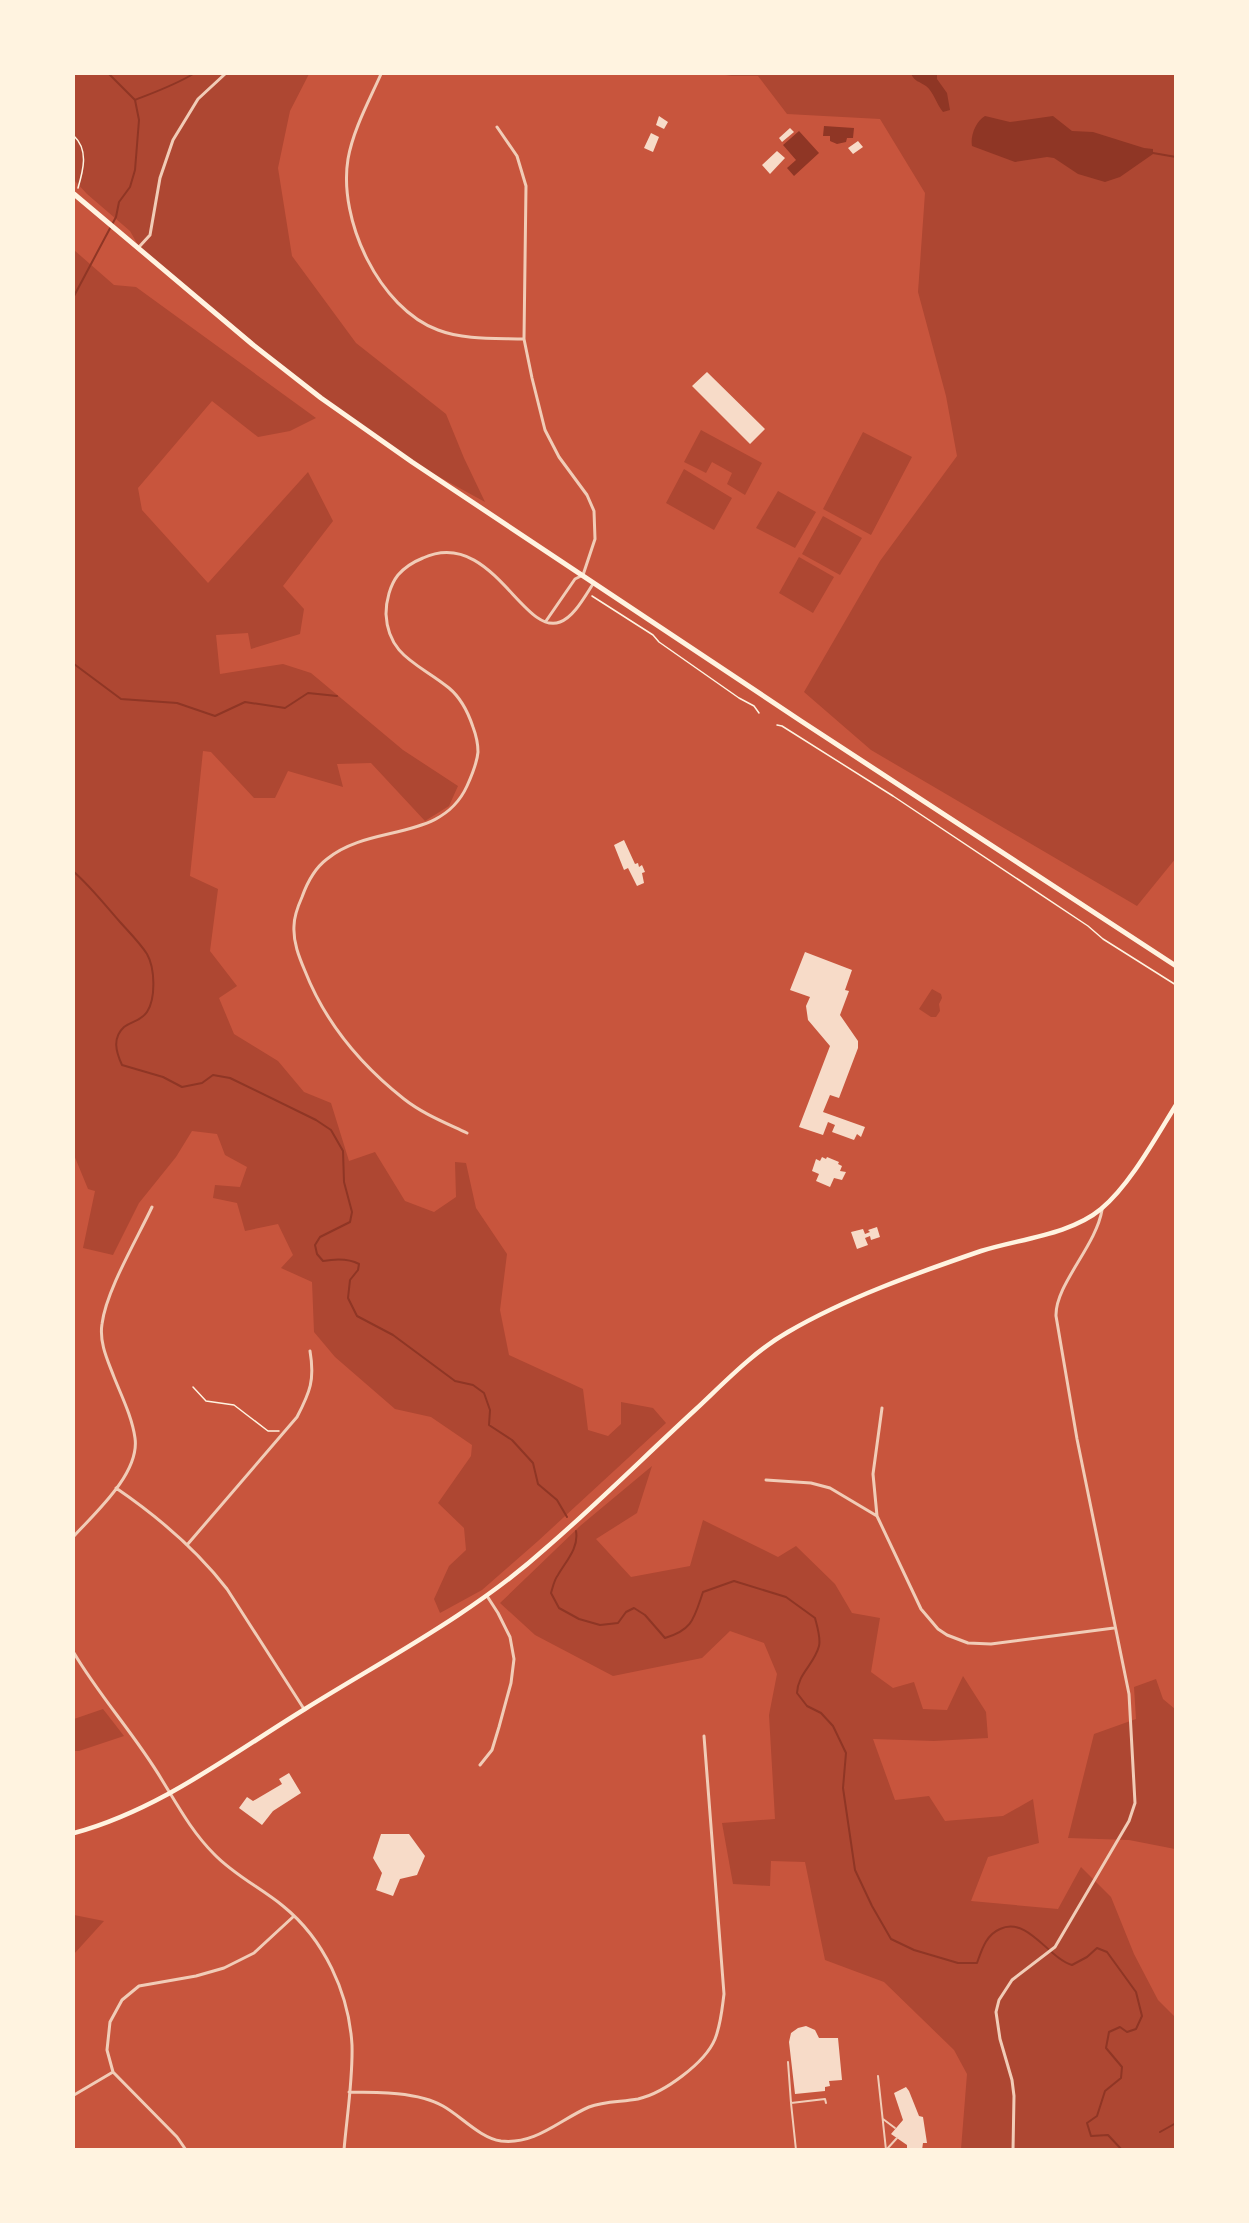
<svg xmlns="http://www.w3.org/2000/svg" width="1249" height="2223" viewBox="0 0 1249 2223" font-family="Ubuntu,sans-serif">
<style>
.green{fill:#ae4732}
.water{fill:#8f3625}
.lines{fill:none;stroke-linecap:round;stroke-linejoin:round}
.stream{stroke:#8f3625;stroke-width:2}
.building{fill:#f7dbc8}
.path{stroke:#fff3e0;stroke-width:1.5}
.pedestrian{stroke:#f1ccb7;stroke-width:2}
.minor{stroke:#f1ccb7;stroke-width:3}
.secondary{stroke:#fff3e0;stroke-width:4.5}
.primary{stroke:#fff3e0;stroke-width:5}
</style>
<rect width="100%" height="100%" fill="#c8553d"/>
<path class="green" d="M 74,74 L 309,74 L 290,111 L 278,168 L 292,256 L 356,343 L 446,414 L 464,458 L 485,502 L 412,462 L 321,398 L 139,247 L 130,231 L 87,194 L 74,180 Z
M 719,74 L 1175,74 L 1176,858 L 1137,906 L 871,750 L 804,692 L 880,561 L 957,456 L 946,396 L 918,292 L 925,193 L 880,119 L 787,114 L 758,76 L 732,76 Z
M 74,250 L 114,285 L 136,287 L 316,418 L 290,431 L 258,437 L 212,401 L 138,488 L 142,510 L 208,583 L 308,472 L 333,521 L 283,586 L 304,609 L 300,634 L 251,649 L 248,633 L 216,635 L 220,674 L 283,664 L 311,673 L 403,750 L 458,786 L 449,806 L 425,821 L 371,763 L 337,764 L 343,787 L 288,771 L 275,798 L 254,798 L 211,752 L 203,751 L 190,876 L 218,889 L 210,951 L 237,986 L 219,998 L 234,1034 L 278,1061 L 304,1092 L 331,1103 L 349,1161 L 375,1152 L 405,1201 L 434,1212 L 456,1197 L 455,1162 L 466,1163 L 476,1208 L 507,1254 L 500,1310 L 509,1355 L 583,1389 L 588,1430 L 608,1436 L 621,1424 L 621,1402 L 653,1408 L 666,1423 L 538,1541 L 482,1590 L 440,1613 L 434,1599 L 449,1566 L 466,1550 L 464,1528 L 438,1503 L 471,1456 L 472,1445 L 431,1417 L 395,1409 L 335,1357 L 314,1332 L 312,1282 L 281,1268 L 293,1255 L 278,1224 L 245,1231 L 237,1203 L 213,1198 L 215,1185 L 240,1187 L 247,1167 L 225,1155 L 217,1134 L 192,1131 L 176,1157 L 139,1203 L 113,1255 L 83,1248 L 95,1191 L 88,1189 L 74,1155 Z
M 701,430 L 762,463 L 745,495 L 727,484 L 732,473 L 712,462 L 706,473 L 684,462 Z
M 863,432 L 912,457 L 871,535 L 823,509 Z
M 684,469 L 732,498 L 714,530 L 666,503 Z
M 778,491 L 816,512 L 795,548 L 756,528 Z
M 823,516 L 862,538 L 840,575 L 802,554 Z
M 799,557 L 834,577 L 813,613 L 779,593 Z
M 932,989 L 941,994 L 942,998 L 939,1004 L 940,1011 L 936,1017 L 931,1017 L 919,1009 Z
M 652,1466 L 637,1513 L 596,1539 L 631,1577 L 690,1566 L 703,1520 L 778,1557 L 796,1546 L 835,1584 L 852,1613 L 880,1618 L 871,1672 L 893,1688 L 914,1682 L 923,1709 L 947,1710 L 963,1676 L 986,1712 L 988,1738 L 934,1741 L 873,1739 L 895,1800 L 929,1796 L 945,1821 L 1003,1816 L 1033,1799 L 1039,1843 L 988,1857 L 971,1901 L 1058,1909 L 1081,1867 L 1111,1897 L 1134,1954 L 1158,2000 L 1175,2017 L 1175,2149 L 961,2149 L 967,2074 L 954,2050 L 884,1982 L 825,1960 L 805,1862 L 771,1861 L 770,1886 L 733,1884 L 722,1823 L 775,1819 L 769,1715 L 777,1674 L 764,1643 L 730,1631 L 702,1658 L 613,1676 L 535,1635 L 500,1603 L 580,1526 Z
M 1156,1679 L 1163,1699 L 1175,1709 L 1175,1849 L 1129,1840 L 1068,1838 L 1094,1734 L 1136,1719 L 1134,1687 Z
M 103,1709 L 124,1736 L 79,1751 L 74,1751 L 74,1719 Z
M 74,1915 L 104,1921 L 74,1954 Z"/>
<path class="water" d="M 911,74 L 937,74 L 937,79 L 947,93 L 950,110 L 943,112 C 937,105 933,91 926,86 C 919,81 915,82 911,74 Z
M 985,116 L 1010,122 L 1053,116 L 1072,131 L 1093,132 L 1144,148 L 1153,149 L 1153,154 L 1120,177 L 1105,182 L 1078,174 L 1054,158 L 1047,157 L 1015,162 L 972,146 C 970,136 976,121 985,116 Z
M 824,126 L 854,128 L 853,138 L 847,138 L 846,142 L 837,144 L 830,141 L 830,136 L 823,136 Z
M 799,131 L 819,153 L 794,176 L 787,168 L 796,160 L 783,145 Z"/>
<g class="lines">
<path class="stream" d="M 135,100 C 155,92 175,85 193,74
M 1153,153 L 1176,157
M 74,296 L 116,217 L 119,202 L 130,187 L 135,170 L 139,120 L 135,100 L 109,74
M 74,664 L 121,699 L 177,703 L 215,716 L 245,702 L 285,708 L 308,693 L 337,696
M 74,872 C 91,887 105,905 120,922 C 129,932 140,943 147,954 C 155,968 156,998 147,1012 C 141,1021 132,1021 124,1027 C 112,1038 116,1052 122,1065 L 163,1077 L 182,1087 L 202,1083 L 213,1075 L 230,1078 L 316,1120 L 331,1130 L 343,1151 L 344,1182 L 352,1212 L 350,1222 L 320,1237 L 315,1245 L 317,1254 L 323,1261 C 334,1259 348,1258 359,1264 L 358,1270 L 350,1280 L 348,1298 L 357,1316 L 393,1335 L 455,1381 L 473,1385 L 484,1393 L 490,1410 L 489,1425 L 512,1440 L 533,1463 L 538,1484 L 557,1500 L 567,1517
M 576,1531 C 579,1548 566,1561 558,1575 C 554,1580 553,1587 551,1593 L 559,1608 L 579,1619 L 600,1625 L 618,1623 L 626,1612 L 634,1608 L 645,1615 L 665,1638 C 693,1630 694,1618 703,1592 L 734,1581 L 786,1597 L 815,1618 C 817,1626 821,1638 819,1646 C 814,1665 798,1673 797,1693 L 807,1706 L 821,1713 L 833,1726 L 846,1753 L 843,1788 L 855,1870 L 872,1906 L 891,1939 L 914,1950 L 958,1963 L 977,1963 C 982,1949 986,1935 1000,1929 C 1028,1916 1048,1958 1072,1965 L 1087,1957 L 1097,1948 L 1107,1952 L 1136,1992 L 1142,2016 L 1136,2029 L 1127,2032 L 1120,2027 L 1109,2032 L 1106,2048 L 1122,2067 L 1121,2078 L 1105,2091 L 1097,2116 L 1087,2123 L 1091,2136 L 1108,2135 L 1122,2150
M 1160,2132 L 1176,2123"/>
</g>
<path class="building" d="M 659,116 L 668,122 L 664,129 L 656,125 Z
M 790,128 L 794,132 L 782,142 L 779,138 Z
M 651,133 L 659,137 L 653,152 L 644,148 Z
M 858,141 L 863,147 L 853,154 L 848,148 Z
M 777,151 L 785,158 L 770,174 L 762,165 Z
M 707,372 L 765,429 L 750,444 L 692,386 Z
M 624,840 L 635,864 L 638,863 L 639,867 L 642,865 L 645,872 L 642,873 L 644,883 L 637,886 L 628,868 L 624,870 L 614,845 Z
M 805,952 L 852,970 L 845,990 L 849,991 L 840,1015 L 858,1041 L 858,1048 L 839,1098 L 830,1095 L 823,1112 L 865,1127 L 861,1137 L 857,1134 L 854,1140 L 832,1132 L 835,1125 L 828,1122 L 823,1135 L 799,1127 L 830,1046 L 808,1020 L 806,1006 L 810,997 L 790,990 Z
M 822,1157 L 826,1159 L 827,1157 L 839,1162 L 838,1164 L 842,1166 L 840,1171 L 846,1172 L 842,1180 L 834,1178 L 830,1187 L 816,1181 L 819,1174 L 812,1171 L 816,1159 L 820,1161 Z
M 877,1227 L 880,1237 L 871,1240 L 870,1236 L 865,1238 L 868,1245 L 857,1249 L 851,1232 L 863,1229 L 865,1234 L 870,1232 L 868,1230 Z
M 289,1773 L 301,1793 L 273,1811 L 262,1825 L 239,1808 L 247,1797 L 253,1801 L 282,1784 L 279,1779 Z
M 381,1834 L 409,1834 L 425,1856 L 417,1875 L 400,1879 L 393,1896 L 376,1890 L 382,1873 L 373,1858 Z
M 806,2026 L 815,2030 L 819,2038 L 838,2038 L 842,2080 L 829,2081 L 830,2086 L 825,2087 L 825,2091 L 795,2094 L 789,2042 L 791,2033 L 798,2028 Z
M 906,2087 L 909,2091 L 919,2116 L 923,2117 L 927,2143 L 923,2143 L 922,2150 L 907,2150 L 907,2145 L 891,2134 L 903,2120 L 894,2093 Z"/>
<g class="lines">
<path class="path" d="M 74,136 C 89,150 83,171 78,188
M 592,596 L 653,635 L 659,642 L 739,698 L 754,706 L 759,713
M 777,725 L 782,726 L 893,796 L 1088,926 L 1103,939 L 1176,985
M 193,1387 L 206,1401 L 234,1405 L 268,1431 L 279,1431"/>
<path class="pedestrian" d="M 788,2062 L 791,2103 L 825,2099 L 826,2103
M 878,2076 L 886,2150
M 791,2103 L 796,2150
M 883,2119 L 895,2128
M 887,2149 L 897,2138"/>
<path class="minor" d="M 381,74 C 369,101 353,130 348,159 C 338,220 379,308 438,330 C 464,340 496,338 524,339
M 497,127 L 517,156 L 526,186 L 524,339 L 532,378 L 545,430 L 559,457 L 587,495 L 594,511 L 595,539 L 583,575 L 575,579 L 546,621
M 139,247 L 150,235 L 160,178 L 173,140 L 198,99 L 225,74
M 467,1133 C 446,1123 423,1114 404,1099 C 361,1065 325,1022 305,971 C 299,957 293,942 294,926 C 294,916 298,906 302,897 C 307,883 315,868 327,859 C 371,823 441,843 467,786 C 472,775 477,763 478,752 C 478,743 476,735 473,727 C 468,712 461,698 449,688 C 420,664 388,657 386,614 C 386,601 390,585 398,575 C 405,567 413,562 423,558 C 491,527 523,637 560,622 C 574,617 585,596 593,584
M 766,1480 L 811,1483 L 830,1488 L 877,1516 L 921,1609 L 938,1629 L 947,1635 L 968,1643 L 991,1644 L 1114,1628
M 116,1488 C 157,1516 196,1549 227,1589 L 304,1709
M 877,1516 L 873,1474 L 882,1408
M 74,1536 C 95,1513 140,1473 135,1438 C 132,1417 122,1397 114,1377 C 108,1361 99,1343 102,1324 C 106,1291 137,1239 152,1207
M 187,1545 L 297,1417 C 310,1392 315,1380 310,1351
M 74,1653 C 100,1697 136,1736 162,1780 C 178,1806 192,1832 214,1854 C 234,1875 261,1888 283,1906 C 324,1939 349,1993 352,2045 C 353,2079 347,2115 344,2150
M 480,1765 L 492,1750 L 499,1727 L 511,1683 L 514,1659 L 510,1637 L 498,1613 L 487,1596
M 349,2092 C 377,2092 419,2092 443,2106 C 461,2116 480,2138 501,2141 C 536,2145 559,2120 589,2107 C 604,2101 622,2102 638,2099 C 664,2093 705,2063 715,2039 C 721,2024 722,2009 724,1994 L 704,1736
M 74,2095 L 113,2072
M 186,2150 L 177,2137 L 113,2072 L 107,2050 L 110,2022 L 122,2000 L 139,1986 L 196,1976 L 224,1968 L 254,1953 L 294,1916
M 1013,2150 L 1014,2096 L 1012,2080 L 1000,2039 L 996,2012 L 999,2000 L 1012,1980 L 1055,1947 L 1129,1821 L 1135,1803 L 1129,1694 L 1077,1439 L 1056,1316 C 1055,1285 1096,1246 1102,1210"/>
<path class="secondary" d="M 74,1833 C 159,1810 230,1755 305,1709 C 387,1658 474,1613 546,1548 C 597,1504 645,1456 695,1410 C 724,1383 753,1352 788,1332 C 846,1298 917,1273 981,1251 C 1018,1239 1070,1235 1101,1209 C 1130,1185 1156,1137 1176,1105"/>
<path class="primary" d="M 74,194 L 252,344 L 321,398 L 412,462 L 801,721 L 1176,966"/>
</g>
<rect width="1249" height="2223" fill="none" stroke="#fff3e0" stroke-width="150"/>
</svg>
